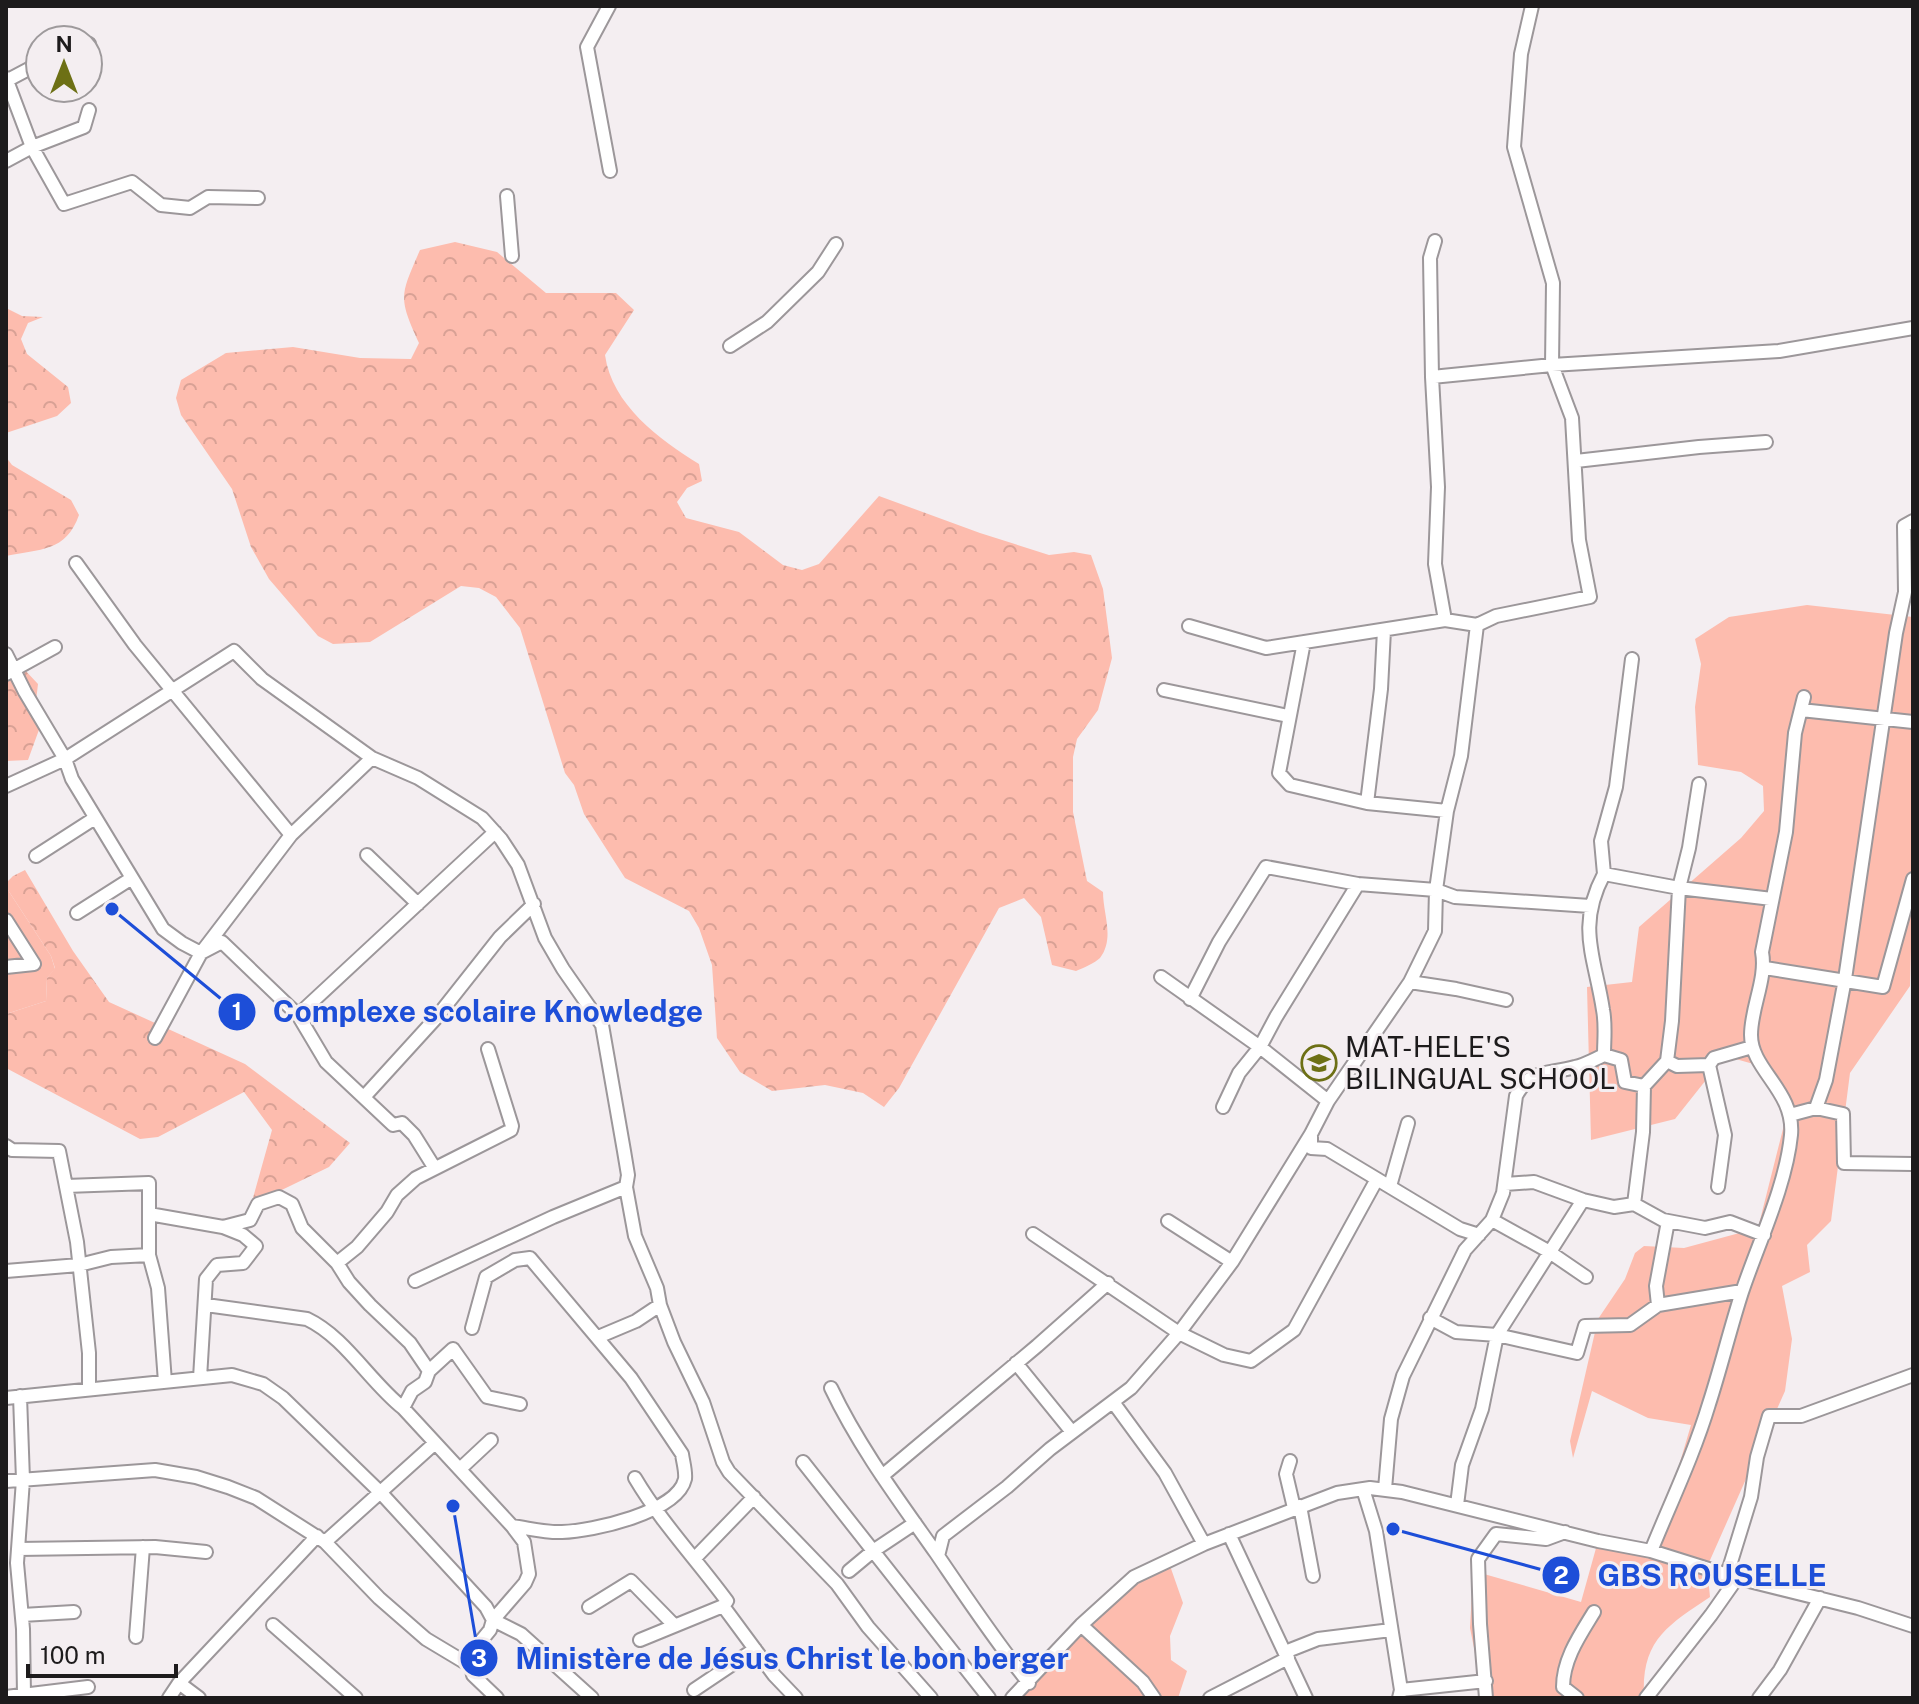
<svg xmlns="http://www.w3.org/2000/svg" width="1919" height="1704" viewBox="0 0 1919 1704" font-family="'Public Sans',sans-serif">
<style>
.green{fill:#fdbcae}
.forest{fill:url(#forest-crowns)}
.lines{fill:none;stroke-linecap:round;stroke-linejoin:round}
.minor-casing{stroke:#9c979a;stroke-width:16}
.minor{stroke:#fff;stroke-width:12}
.labels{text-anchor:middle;stroke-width:6;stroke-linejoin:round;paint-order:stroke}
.poi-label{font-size:28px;fill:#1d1b1c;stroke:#f4eef1;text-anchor:start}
.leader{fill:none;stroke:#1d4ed8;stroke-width:3}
.callout-dot{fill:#1d4ed8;stroke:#f4eef1;stroke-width:3}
.mark-label{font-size:24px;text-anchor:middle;font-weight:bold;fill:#fff}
.callout-label{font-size:30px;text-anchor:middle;font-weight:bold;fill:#1d4ed8;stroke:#f4eef1;stroke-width:6;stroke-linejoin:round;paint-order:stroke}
</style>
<defs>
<pattern id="forest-crowns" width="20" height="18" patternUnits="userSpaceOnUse" patternTransform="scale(2)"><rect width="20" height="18" fill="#fdbcae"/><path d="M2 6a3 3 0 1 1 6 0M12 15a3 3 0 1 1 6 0" fill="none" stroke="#d8a195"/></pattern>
</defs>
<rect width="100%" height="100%" fill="#f4eef1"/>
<path class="green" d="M 1807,605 L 1913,617 L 1913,873 L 1910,986 L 1850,1073 L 1831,1221 L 1807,1245 L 1810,1272 L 1782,1286 L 1792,1339 L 1785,1391 L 1707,1567 L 1710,1597 C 1667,1626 1641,1640 1644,1698 L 1484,1698 L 1470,1628 L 1472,1592 L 1484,1574 L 1581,1602 L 1598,1541 L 1651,1551 L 1662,1523 L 1691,1425 L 1648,1418 L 1592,1391 L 1573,1458 L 1570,1441 L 1598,1319 L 1625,1279 L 1635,1253 L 1644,1246 L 1684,1248 L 1758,1228 L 1786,1117 L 1757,1065 L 1725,1056 L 1675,1119 L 1591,1140 L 1587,987 L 1632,982 L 1639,927 L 1741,838 L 1764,811 L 1763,786 L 1741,772 L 1698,765 L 1695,707 L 1701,664 L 1695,639 L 1729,617 Z
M 6,887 L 51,956 L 55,969 L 47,978 L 46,1001 L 6,1014 Z
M 1168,1560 L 1183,1603 L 1170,1636 L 1171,1660 L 1187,1671 L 1178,1698 L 1012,1698 L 1134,1577 Z"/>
<path class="forest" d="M 455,242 L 497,252 L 546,293 L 616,293 L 634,310 L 605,355 C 612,405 659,439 699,464 L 702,481 L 687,488 L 677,502 L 686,518 L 739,532 L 783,565 L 802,570 L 819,564 L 879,496 L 980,533 L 1049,555 L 1074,552 L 1091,555 L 1103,589 L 1112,658 L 1098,710 L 1077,739 L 1073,757 L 1073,812 L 1087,881 L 1103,892 C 1103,914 1115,938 1100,958 C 1095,963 1083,968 1076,971 L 1052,965 L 1041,917 L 1024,898 L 999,908 L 899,1088 L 884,1107 L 863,1093 L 825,1085 L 772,1091 L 740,1072 L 717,1038 L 712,965 L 699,928 L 689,911 L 625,878 L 584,814 L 574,785 L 565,773 L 520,628 L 496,597 L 479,588 L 461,586 L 370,642 L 333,644 L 318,636 L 269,579 L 251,547 L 232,489 L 181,415 L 176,398 L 181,380 L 226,353 L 293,347 L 360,358 L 411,359 L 419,343 C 398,297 400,296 420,250 Z
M 6,308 L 22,316 L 43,317 L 28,323 L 21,339 L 27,354 L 68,387 L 71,403 L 57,416 L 6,433 Z
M 6,457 L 12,465 L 71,500 L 79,515 C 66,552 40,549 6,556 Z
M 6,650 L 38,684 L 36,701 L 40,727 L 28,760 L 6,761 Z
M 25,870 L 73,951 L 109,1002 L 245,1064 L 350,1143 L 329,1167 L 251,1205 L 272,1130 L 244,1092 L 158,1137 L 140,1139 L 6,1068 L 6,1014 L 46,1001 L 47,978 L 55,968 L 51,956 L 6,887 L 6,883 L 13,876 Z"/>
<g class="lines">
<defs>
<path id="minor" d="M 609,6 L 587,47 L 610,171
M 88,44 L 89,44
M 6,78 L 32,147 L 64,204 L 132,182 L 161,205 L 190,208 L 208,197 L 258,198
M 6,81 L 40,63
M 6,161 L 32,147 L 84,127 L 89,110
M 507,196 L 512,256
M 1435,241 L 1430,258 L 1432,377 L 1438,487 L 1435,564 L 1445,620
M 730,346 L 767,322 L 818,272 L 836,244
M 1432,377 L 1552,365 L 1779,351 L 1913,328
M 1576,461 L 1699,447 L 1766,442
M 76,563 L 135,645 L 291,835
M 1189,626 L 1266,648 L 1445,620 L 1477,625
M 1304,642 L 1279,773 L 1290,785 L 1367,803 L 1447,811
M 6,654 L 25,692 L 65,759 L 72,779 L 163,929 L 182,943 L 201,953 L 222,942 L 298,1015 L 326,1062 L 393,1125 L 402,1123 L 414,1135 L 434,1167
M 6,674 L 55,647
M 1164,690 L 1288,716
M 1801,710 L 1913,722
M 6,786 L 65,759 L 234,651 L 262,679 L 372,758 L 418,778 L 482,818 L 501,839 L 518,865 L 545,938 L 563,969 L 602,1025 L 624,1151 L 628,1175 L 626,1187 L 635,1236 L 657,1288 L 660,1305 L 674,1342 L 703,1402 L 723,1462 L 729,1472 L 837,1584 L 868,1627 L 931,1698
M 1367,803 L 1381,689 L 1384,630
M 367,855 L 418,904
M 36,856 L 95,818
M 1604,874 L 1601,841 L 1616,787 L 1632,659
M 77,913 L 132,878
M 6,920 L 34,964 L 6,967
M 1765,968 L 1883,987 L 1913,879
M 1161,977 L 1260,1047 L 1276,1017 L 1358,884
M 1410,982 L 1456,989 L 1506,1000
M 1190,999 L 1219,942 L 1266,867 L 1358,884 L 1436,890 L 1455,897 L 1590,906
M 298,1015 L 495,832
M 155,1038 L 201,953 L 291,835 L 372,758
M 1604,1055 C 1604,1040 1606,1025 1603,1010 C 1595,957 1576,927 1604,874 L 1679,888 L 1772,899
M 1667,1061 L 1677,1066 L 1709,1065 L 1714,1058 L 1752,1047
M 1709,1065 L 1725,1135 L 1718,1187
M 364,1097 L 436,1018 L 500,937 L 534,904
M 1223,1107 L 1239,1073 L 1260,1047 L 1328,1101
M 1816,1108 L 1843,1114 L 1844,1163 L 1913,1164
M 1790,1115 L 1816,1108 L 1826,1080 L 1845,979 L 1896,633 L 1905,592 L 1904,526 L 1913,521
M 1311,1134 L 1311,1148 L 1327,1149 L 1460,1229 L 1479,1235
M 6,1146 L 12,1150 L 59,1151 L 77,1242 L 89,1353 L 89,1388
M 1505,1184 L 1534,1182 L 1583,1200 L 1614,1207 L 1634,1204 L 1663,1220 L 1705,1228 L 1730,1222 L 1764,1235
M 66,1186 L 149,1183 L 149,1255 L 158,1288 L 165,1382
M 1390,1186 L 1408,1123
M 1634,1204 L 1643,1132 L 1644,1086
M 149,1214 L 223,1227
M 1492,1220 L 1548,1251 L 1586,1277
M 1168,1221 L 1232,1262
M 1033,1234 L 1179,1333 L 1224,1355 L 1251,1361 L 1294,1330 L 1377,1179
M 337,1263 L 357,1247 L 387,1212 L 397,1195 L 416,1178 L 511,1130 L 512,1126 L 488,1049
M 6,1271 L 79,1265 L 111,1257 L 149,1255
M 415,1281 L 553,1217 L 626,1187
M 206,1305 L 307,1319 C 345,1337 370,1382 403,1408 L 512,1526 L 524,1542 L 529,1574 L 525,1583 L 493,1620 L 490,1630 L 472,1652 L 470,1659 L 473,1675 L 497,1698
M 1658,1305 L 1656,1286 L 1668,1221
M 1430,1318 L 1456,1332 L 1497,1335 L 1577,1353 L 1585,1326 L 1630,1325 L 1658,1305 L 1742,1291
M 472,1328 L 486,1277 L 515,1260 L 530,1258 L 631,1378 L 682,1454 C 683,1462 686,1471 685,1479 C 677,1513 592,1531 562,1532 C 546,1533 528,1528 512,1526
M 598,1337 L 636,1321 L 660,1305
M 1016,1363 L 1072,1432
M 429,1371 L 453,1349 L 487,1397 L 520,1404
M 200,1378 L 206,1279 L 217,1265 L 243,1263 L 256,1246 L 243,1235 L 223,1227 L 250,1220 L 258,1204 L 279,1197 L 292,1204 L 302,1228 L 337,1263 L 349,1282 L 370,1305 L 410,1343 L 429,1371 L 425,1382 L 412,1391 L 403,1408
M 831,1388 C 859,1447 898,1499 936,1553 C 966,1597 995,1641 1029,1683
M 20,1396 L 23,1480 L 17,1563 L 23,1629 L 24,1695
M 6,1398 L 232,1375 L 263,1384 L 283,1398 L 381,1493 L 486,1607 L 493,1620 L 521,1634 L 592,1698
M 1113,1402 L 1165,1473 L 1204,1544
M 1290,1461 L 1286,1474 L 1294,1508
M 803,1462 L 989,1698
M 460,1469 L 491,1440
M 882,1476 L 1037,1346 L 1108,1283
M 635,1478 C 661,1522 696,1559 727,1601 L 723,1606 L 640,1640
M 6,1481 L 155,1470 L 196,1477 L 228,1487 L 256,1498 L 325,1542 L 379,1598 L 426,1639 L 471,1666
M 1363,1489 L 1376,1531 L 1401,1690 L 1399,1698
M 1385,1489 L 1391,1419 L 1403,1376 L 1465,1250 L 1492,1220 L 1503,1193 L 1516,1096 C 1531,1068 1547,1075 1575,1067 C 1585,1065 1595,1059 1604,1055 L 1621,1060 L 1625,1082 L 1644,1086 L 1667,1061 L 1672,1021 L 1679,888 L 1689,848 L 1699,784
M 1457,1505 L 1462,1465 L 1482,1409 L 1497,1335 L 1583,1200
M 1300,1506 L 1313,1576
M 1229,1534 L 1306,1698
M 325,1542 L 435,1443
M 18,1549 L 155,1547 L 206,1552
M 1651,1551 C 1671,1502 1694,1454 1709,1404 C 1721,1367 1730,1329 1742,1292 C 1758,1244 1786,1186 1791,1135 C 1795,1091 1751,1070 1751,1035 C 1751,1007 1767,979 1762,952 L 1786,832 L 1795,733 L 1804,697
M 938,1556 L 943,1536 L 1007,1487 L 1050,1449 L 1131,1388 L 1179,1333 L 1232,1262 L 1311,1134 L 1328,1101 L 1410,982 L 1435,931 L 1436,890 L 1447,811 L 1461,756 L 1477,625 L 1496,616 L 1590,597 L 1579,540 L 1572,418 L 1552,365 L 1553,283 L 1514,147 L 1521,54 L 1532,6
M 695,1558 L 754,1497
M 849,1571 L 873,1551 L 915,1523
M 1727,1575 L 1751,1497 L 1757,1457 L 1769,1416 L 1801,1416 L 1913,1375
M 723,1606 L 774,1675 L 796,1698
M 589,1607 L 631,1581 L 674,1625
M 22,1615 L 74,1612
M 273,1625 L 356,1698
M 1081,1625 L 1143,1682 L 1154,1698
M 136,1637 L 143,1547
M 1285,1652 L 1318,1639 L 1391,1630
M 179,1683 L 199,1698
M 694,1690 L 755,1649
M 1401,1690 L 1486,1681
M 6,1697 L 88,1687
M 169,1698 L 179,1683 L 317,1536
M 1012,1698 L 1081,1625 L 1134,1577 L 1204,1544 L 1337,1493 L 1370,1488 L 1402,1492 L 1598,1541 L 1651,1551 L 1737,1578 L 1858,1608 L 1913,1626
M 1210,1698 L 1288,1658
M 1486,1698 L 1480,1624 L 1478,1559 L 1496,1534 L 1546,1539 L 1565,1532
M 1577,1698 L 1563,1687 C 1563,1659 1580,1635 1594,1612
M 1646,1698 L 1711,1615 L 1737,1578
M 1759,1698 L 1780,1670 L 1820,1598"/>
</defs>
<use href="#minor" class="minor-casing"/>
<use href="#minor" class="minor"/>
</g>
<defs>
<symbol id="school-ring" viewBox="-11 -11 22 22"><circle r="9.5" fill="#f4eef1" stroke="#6d7015" stroke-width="1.5"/><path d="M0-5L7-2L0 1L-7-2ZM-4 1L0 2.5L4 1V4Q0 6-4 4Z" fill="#6d7015"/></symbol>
</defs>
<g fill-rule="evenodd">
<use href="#school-ring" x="1299" y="1043" width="40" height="40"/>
</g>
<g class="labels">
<g class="poi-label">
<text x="1345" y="1057">MAT-HELE'S<tspan x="1345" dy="32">BILINGUAL SCHOOL</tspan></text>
</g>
</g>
<path class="leader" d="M112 909L237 1012M1393 1529L1561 1575M453 1506L479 1658"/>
<g class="callout-dot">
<circle cx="112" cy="909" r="8"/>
<circle cx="1393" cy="1529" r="8"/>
<circle cx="453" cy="1506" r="8"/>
<circle cx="237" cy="1012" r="20"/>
<circle cx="1561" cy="1575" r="20"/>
<circle cx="479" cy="1658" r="20"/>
</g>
<g class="mark-label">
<text x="237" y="1020">1</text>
<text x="1561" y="1584">2</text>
<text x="479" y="1667">3</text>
</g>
<g class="callout-label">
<text x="488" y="1022">Complexe scolaire Knowledge</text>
<text x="1712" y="1586">GBS ROUSELLE</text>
<text x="792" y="1669">Ministère de Jésus Christ le bon berger</text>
</g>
<rect width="1919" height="1704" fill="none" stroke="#1d1b1c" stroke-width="16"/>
<g transform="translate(64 64)"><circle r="38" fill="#f4eef1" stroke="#9e9a9c" stroke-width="2"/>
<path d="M0-6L14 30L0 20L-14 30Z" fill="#6d7015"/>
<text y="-12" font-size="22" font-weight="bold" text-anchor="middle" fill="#1d1b1c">N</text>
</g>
<path d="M28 1664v12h148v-12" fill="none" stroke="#1d1b1c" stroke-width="4"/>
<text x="40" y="1664" font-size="24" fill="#1d1b1c" stroke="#f4eef1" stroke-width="6" paint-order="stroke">100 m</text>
</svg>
